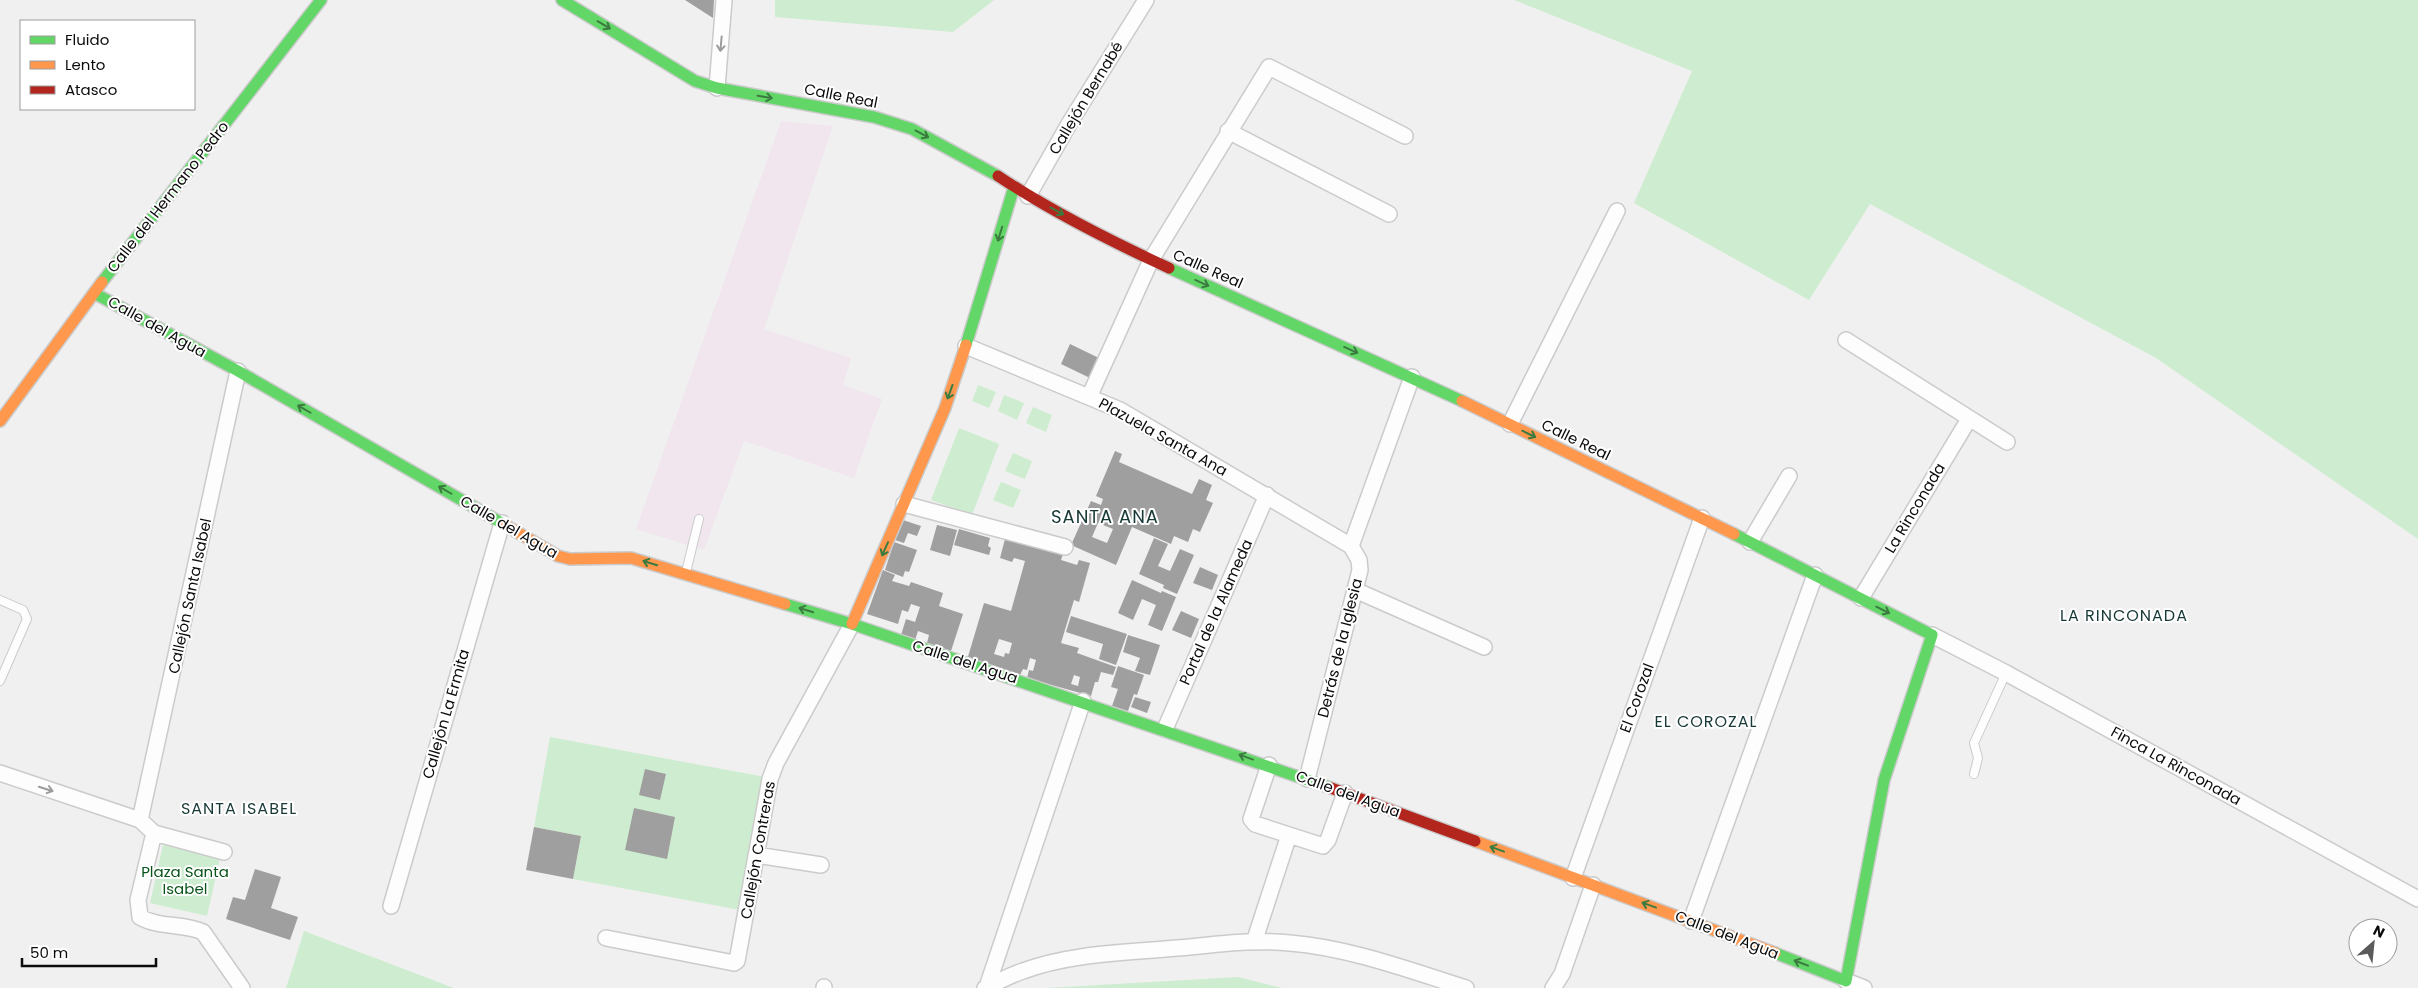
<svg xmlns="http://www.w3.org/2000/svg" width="2418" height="988" viewBox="0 0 2418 988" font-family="Poppins,sans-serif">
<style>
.industrial{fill:#f1e6ee}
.green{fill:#ceedd0}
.building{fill:#a09f9f;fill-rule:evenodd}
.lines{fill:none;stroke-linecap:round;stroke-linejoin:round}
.lane-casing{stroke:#cbcbcb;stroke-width:10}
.street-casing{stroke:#cbcbcb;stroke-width:18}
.fast-casing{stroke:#cbcbcb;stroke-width:14}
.slow-casing{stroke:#cbcbcb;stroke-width:14}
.jam-casing{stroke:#cbcbcb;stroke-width:14}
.lane{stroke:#fdfdfd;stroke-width:8}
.street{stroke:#fdfdfd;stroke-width:15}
.fast{stroke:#63d668;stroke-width:11}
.slow{stroke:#ff974d;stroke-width:11}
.jam{stroke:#b3261e;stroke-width:11}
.oneway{stroke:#3b7b3f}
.oneway2{stroke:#9c9c9d}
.labels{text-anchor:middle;stroke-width:4;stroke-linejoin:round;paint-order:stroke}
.street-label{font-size:15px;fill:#0b0b0c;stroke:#fff}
.park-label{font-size:15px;fill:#0a541a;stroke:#fff}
.neighbourhood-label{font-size:16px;letter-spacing:1px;fill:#173937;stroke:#fff}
.quarter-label{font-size:18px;letter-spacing:1px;fill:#173937;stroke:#fff}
</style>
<rect width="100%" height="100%" fill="#f0f0f0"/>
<path class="industrial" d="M 781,121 L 833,126 L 764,329 L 851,358 L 843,385 L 882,399 L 854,478 L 744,441 L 704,550 L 636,529 Z"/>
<path class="green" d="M 775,0 L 994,0 L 953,32 L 775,17 Z
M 1514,0 L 2418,0 L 2418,539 L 2156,358 L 1870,204 L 1809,300 L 1634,203 L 1692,71 Z
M 978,385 L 996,392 L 989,408 L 972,401 Z
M 1004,395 L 1024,403 L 1017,420 L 998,411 Z
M 1033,407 L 1052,415 L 1046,432 L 1026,423 Z
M 959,428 L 999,444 L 972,515 L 931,500 Z
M 1013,453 L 1032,461 L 1025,479 L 1005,471 Z
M 1001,482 L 1021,490 L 1013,508 L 993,500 Z
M 550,737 L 765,777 L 740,910 L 573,879 L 581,836 L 534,827 Z
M 163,845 L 220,858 L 207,916 L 150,903 Z
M 304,931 L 454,988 L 286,988 Z
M 1238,977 L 1282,988 L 1046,988 Z"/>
<path class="building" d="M 685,0 L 714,0 L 713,18 Z
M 1070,344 L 1099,358 L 1090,378 L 1061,364 Z
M 1115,451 L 1122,454 L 1119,462 L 1192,494 L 1199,479 L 1212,485 L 1206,500 L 1213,503 L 1200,532 L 1193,529 L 1188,542 L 1174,536 L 1171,544 L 1132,527 L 1116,565 L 1071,545 L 1091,501 L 1101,505 L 1103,499 L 1096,496 ZM 1098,523 L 1113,529 L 1107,543 L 1092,537 Z
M 903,520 L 921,526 L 917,536 L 908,533 L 904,543 L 895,540 Z
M 937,525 L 957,530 L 950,556 L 930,550 Z
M 959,529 L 990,538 L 988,546 L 991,548 L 989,555 L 954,545 Z
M 1154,538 L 1168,544 L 1158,566 L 1170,571 L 1180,549 L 1194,555 L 1177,594 L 1163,588 L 1164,585 L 1139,574 Z
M 1005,539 L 1044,550 L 1046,545 L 1064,551 L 1061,560 L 1077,565 L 1079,560 L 1090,563 L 1079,602 L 1074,600 L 1061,643 L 1079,648 L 1077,653 L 1116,667 L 1113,675 L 1101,672 L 1098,682 L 1095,682 L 1091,696 L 1027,678 L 1029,670 L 1033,671 L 1036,660 L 1030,658 L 1027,670 L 1023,669 L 1020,675 L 967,660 L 984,603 L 1011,611 L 1025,561 L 1014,558 L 1012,562 L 1000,558 ZM 999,639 L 1012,643 L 1009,654 L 1005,653 L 1004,657 L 994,654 ZM 1074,675 L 1080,677 L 1078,686 L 1071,684 Z
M 894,542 L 917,550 L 909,572 L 905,571 L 903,577 L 885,570 Z
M 1200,567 L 1218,575 L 1212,590 L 1193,583 Z
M 883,570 L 895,575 L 892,581 L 909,586 L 911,582 L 943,593 L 939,606 L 963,614 L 951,651 L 927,643 L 929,635 L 918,631 L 915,640 L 901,635 L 906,619 L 915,622 L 920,607 L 911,604 L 908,612 L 902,610 L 898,624 L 867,614 Z
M 1132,580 L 1161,593 L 1162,591 L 1176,597 L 1162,631 L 1148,625 L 1156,605 L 1142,599 L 1133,620 L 1118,613 Z
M 1181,611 L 1199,619 L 1191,638 L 1172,630 Z
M 1071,616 L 1127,634 L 1116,665 L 1099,659 L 1103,644 L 1066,632 Z
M 1128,635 L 1160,645 L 1150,675 L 1135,671 L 1140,658 L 1123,652 Z
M 1118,666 L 1144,675 L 1137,695 L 1134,694 L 1128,711 L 1112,706 L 1118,689 L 1111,687 Z
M 1135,697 L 1151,702 L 1147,713 L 1131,707 Z
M 645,769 L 666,774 L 660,800 L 639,795 Z
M 634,808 L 675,817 L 667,859 L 625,850 Z
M 534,827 L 581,836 L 573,879 L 526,870 Z
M 255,869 L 281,877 L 271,908 L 298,917 L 290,940 L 226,919 L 233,897 L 245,900 Z"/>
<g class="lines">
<defs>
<path id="lane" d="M 686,572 L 699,519
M 0,600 L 23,610 L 27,619 L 0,681
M 1974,774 L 1978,758 L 1974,743 L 2006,673"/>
<path id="street" d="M 717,88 L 724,0
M 1228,131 L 1389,214
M 1028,196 L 1069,124 L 1146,0
M 1846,340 L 2007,442
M 966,346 L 1120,410 L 1351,546
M 1089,397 L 1151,260 L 1269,67 L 1405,136
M 1510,424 L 1617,211
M 904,504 L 1065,547
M 1750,542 L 1789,476
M 1355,590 L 1484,647
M 1861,598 L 1969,419
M 1932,635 L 2006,673 L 2418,899
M 1165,729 L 1267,495
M 1269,765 L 1251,819 L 1255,824 L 1323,846 L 1328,840 L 1345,793
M 0,773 L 140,820 L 154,833 L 224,852
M 1307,779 L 1360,570 L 1359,560 L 1351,546 L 1412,377
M 140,820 L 238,371
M 154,833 L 138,900 L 140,917 C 159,928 183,923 203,932 L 242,988
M 756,855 L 821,865
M 1573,878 L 1702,518
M 391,906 L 502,523
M 1691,921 L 1815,575
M 606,938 L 734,963 L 737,961 L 770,779 L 776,763 L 852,624
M 1254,942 L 1289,835
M 1846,981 L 1864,988
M 824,987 L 824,988
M 987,987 L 1083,701
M 985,988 C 998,982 1010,975 1023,971 C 1071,953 1126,953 1177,948 C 1214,945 1253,939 1290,943 C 1350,948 1409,970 1466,988
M 1553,988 L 1562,974 L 1593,885"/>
<path id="fast" d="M 562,0 L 695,81 L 717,88 L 874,117 L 912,129 L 998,176
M 1169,268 L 1462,401
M 102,282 L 321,0
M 94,293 L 238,371 L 505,525
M 966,345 L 1014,187
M 1734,534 L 1932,635 L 1884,780 L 1846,981 L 1775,953
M 785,604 L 852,624 L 1331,788"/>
<path id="slow" d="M 1462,401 L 1734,534
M 0,421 L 102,282
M 505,525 L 558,556 L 570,559 L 631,558 L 785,604
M 852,624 L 945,408 L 966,345
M 1475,841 L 1775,953"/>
<path id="jam" d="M 998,176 C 1052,212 1110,241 1169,268
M 1331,788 L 1475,841"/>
</defs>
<use href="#lane" class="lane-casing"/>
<use href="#street" class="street-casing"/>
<use href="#fast" class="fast-casing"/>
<use href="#slow" class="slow-casing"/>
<use href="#jam" class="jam-casing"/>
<use href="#lane" class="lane"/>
<use href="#street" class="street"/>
<use href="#fast" class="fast"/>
<use href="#slow" class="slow"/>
<use href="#jam" class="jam"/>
</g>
<defs><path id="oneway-shaft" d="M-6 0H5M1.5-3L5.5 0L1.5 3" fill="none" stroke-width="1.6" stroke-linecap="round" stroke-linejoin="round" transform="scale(1.25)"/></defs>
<g class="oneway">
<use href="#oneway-shaft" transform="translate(604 25) rotate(31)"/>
<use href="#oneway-shaft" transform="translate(765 97) rotate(10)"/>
<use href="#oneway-shaft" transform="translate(922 134) rotate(28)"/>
<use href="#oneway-shaft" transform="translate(1057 211) rotate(28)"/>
<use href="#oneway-shaft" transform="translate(1000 234) rotate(107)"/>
<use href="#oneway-shaft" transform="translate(1202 283) rotate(24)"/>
<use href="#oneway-shaft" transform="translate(1351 350) rotate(24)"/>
<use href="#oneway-shaft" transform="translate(950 392) rotate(110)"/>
<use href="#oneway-shaft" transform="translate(304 409) rotate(-150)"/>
<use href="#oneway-shaft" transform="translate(1529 434) rotate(26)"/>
<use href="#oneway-shaft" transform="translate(445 490) rotate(-150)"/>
<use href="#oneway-shaft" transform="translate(885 549) rotate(114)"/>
<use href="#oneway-shaft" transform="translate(650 563) rotate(-163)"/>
<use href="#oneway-shaft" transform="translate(806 610) rotate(-163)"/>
<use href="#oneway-shaft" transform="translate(1883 610) rotate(27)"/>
<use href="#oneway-shaft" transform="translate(1246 757) rotate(-160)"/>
<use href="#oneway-shaft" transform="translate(1497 849) rotate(-160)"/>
<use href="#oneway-shaft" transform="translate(1649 905) rotate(-160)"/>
<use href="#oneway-shaft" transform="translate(1801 963) rotate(-159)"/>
</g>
<g class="oneway2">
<use href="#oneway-shaft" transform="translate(721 44) rotate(95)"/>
<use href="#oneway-shaft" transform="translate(46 789) rotate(18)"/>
</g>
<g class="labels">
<g class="street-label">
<text transform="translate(841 96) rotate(11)" y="5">Calle Real</text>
<text transform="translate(1086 98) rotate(-59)" y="5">Callejón Bernabé</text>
<text transform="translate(168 197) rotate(-52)" y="5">Calle del Hermano Pedro</text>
<text transform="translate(1208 269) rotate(24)" y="5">Calle Real</text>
<text transform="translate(157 327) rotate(29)" y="5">Calle del Agua</text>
<text transform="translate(1163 437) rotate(29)" y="5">Plazuela Santa Ana</text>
<text transform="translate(1576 440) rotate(26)" y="5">Calle Real</text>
<text transform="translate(1915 508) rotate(-59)" y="5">La Rinconada</text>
<text transform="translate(509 527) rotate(30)" y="5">Calle del Agua</text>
<text transform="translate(190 596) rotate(-78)" y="5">Callejón Santa Isabel</text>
<text transform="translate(1216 612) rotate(-66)" y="5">Portal de la Alameda</text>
<text transform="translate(1340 648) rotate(-76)" y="5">Detrás de la Iglesia</text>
<text transform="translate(965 662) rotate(18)" y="5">Calle del Agua</text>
<text transform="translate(1637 698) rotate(-70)" y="5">El Corozal</text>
<text transform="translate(446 714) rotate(-74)" y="5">Callejón La Ermita</text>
<text transform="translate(2176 766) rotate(29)" y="5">Finca La Rinconada</text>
<text transform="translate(1348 794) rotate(20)" y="5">Calle del Agua</text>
<text transform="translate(758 850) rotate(-80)" y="5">Callejón Contreras</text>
<text transform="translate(1727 935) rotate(21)" y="5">Calle del Agua</text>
</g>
<g class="park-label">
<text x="185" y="877">Plaza Santa<tspan x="185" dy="17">Isabel</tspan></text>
</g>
<g class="neighbourhood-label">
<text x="2124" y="621">LA RINCONADA</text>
<text x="1706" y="727">EL COROZAL</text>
<text x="239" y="814">SANTA ISABEL</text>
</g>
<g class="quarter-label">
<text x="1105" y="523">SANTA ANA</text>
</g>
</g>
<rect x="20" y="20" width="175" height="90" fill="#ffffff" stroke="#9d9d9e"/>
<rect x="30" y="36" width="25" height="8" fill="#63d668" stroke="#9d9d9e"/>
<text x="65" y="45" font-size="15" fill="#0b0b0c">Fluido</text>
<rect x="30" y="61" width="25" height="8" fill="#ff974d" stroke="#9d9d9e"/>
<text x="65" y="70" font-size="15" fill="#0b0b0c">Lento</text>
<rect x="30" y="86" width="25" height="8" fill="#b3261e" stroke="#9d9d9e"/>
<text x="65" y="95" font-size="15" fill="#0b0b0c">Atasco</text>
<g transform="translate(2373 943) rotate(27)"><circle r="24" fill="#ffffff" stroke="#9d9d9e"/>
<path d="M0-4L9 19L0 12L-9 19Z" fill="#5b5b5c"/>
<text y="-8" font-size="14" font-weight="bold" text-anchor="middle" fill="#0b0b0c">N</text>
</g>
<path d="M22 958v8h134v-8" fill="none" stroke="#0b0b0c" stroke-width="2.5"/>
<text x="30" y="958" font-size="15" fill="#0b0b0c" stroke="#ffffff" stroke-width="4" paint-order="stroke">50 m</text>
</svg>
